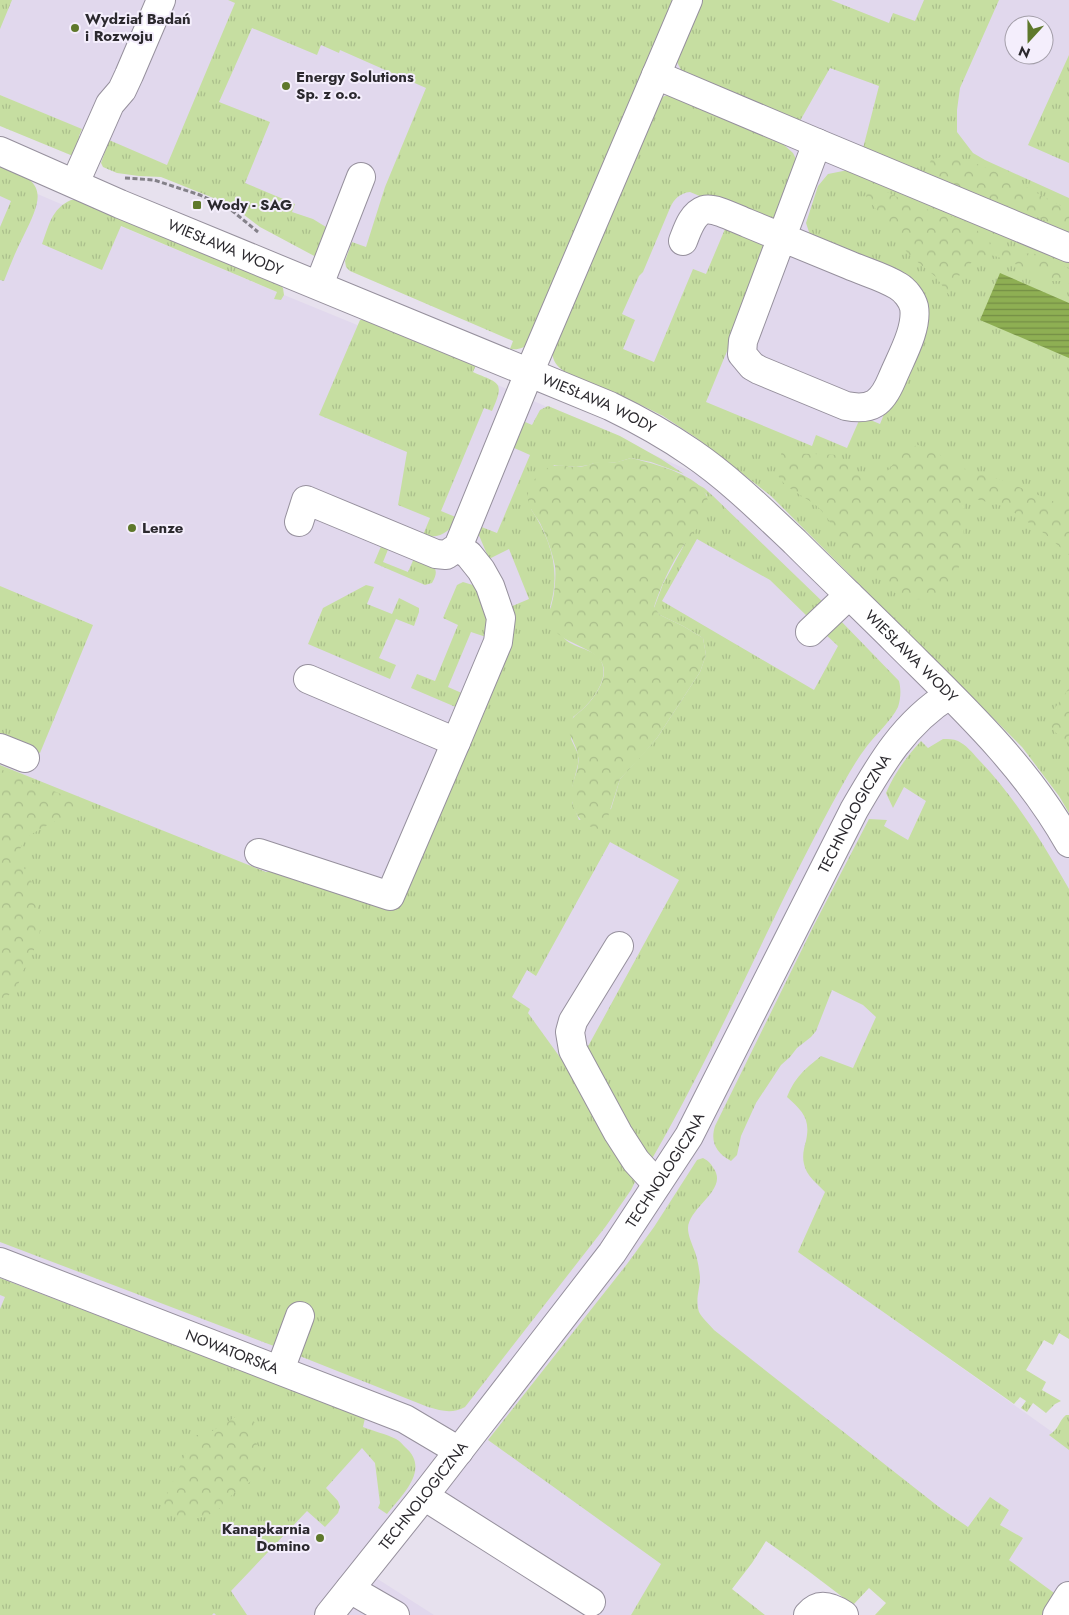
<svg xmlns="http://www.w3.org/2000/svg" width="1069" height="1615" viewBox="0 0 1069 1615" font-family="Jost,sans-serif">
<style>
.built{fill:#e1d8ed;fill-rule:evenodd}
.grass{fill:url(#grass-tufts)}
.forest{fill:url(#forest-crowns)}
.water{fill:url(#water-rules)}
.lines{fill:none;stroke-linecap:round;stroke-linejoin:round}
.minor-casing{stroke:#96909d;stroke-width:30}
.path{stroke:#848189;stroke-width:3;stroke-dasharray:5 2.5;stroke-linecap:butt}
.minor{stroke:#fff;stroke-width:28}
.poi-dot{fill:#5e782b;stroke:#f4eefc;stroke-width:2}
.labels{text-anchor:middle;stroke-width:4;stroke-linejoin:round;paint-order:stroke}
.poi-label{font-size:15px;font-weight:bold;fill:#2b292e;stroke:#f4eefc;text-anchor:start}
.street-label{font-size:15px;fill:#2b292e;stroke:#f4eefc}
</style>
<defs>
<pattern id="grass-tufts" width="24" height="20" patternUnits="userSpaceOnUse" patternTransform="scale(1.25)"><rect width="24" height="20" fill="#c6dea1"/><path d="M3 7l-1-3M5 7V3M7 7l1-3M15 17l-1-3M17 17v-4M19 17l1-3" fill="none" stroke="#aabe8b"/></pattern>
<pattern id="forest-crowns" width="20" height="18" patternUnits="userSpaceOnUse" patternTransform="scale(1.25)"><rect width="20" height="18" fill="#c6dea1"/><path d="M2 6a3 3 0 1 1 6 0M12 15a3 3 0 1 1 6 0" fill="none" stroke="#aabe8b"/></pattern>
<pattern id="water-rules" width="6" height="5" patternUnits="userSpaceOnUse" patternTransform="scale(1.25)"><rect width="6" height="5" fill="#8eaf53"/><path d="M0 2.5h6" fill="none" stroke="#748e45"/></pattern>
</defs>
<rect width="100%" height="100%" fill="#e7e1ee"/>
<path class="built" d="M 0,0 L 670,0 L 531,328 L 285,225 L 267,207 L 0,95 Z
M 702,0 L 1069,0 L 1069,356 L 870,456 L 787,453 L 553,347 ZM 1014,25 L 1044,25 L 1044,55 L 1014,55 Z
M 0,178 L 61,204 L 120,226 L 284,295 L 433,356 L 748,497 L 982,728 L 1069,857 L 1069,921 L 799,1252 L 1069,1444 L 1069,1585 L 1061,1598 L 677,1321 L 662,1564 L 631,1615 L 586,1615 L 431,1511 L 373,1576 L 434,1615 L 0,1615 Z"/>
<path class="grass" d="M 0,0 L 12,0 L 0,29 Z
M 228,0 L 676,0 L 531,342 C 524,348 519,350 510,349 L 513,341 L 350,271 L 346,267 L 345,261 L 352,242 L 366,247 L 385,187 L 426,88 L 340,50 L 339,53 L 321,45 L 317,55 L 252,28 L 219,102 L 270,122 L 245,183 L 295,204 L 292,212 L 313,219 L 326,227 L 318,258 L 260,227 L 231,205 L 161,177 L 139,176 L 117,173 L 103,167 L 101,163 L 109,140 L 167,165 L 235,3 Z
M 702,0 L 831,0 L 889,23 L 893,13 L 915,21 L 924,0 L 999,0 L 960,88 L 957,110 L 957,132 L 973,153 L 985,160 L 1069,198 L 1069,242 L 861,156 L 879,86 L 830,68 L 796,128 L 685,78 L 677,62 L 678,55 Z
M 1069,55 L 1069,163 L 1028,145 Z
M 0,95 L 82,129 L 79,136 L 83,138 L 73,156 L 0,126 Z
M 667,95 L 783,144 L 793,153 L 797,161 L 774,219 L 758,220 L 690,192 C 680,193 674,199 670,208 L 643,272 L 639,276 L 622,314 L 635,320 L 623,349 L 654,362 L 693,269 L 706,274 L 725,229 L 728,227 L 766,243 L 765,259 L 706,402 L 812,446 L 816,435 L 847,448 L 861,416 L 880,424 L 916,336 L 921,310 L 810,235 L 806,223 L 818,186 L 828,174 L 848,170 L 1069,260 L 1069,813 L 1059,796 L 1022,747 L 771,496 L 695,437 L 663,416 L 641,405 L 565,372 C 555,365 551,359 553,347 L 658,99 Z
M 0,166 C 48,181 43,196 24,235 C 16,250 10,266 4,281 L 0,280 L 0,227 L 11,201 L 0,196 Z
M 71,200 L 78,200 L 277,282 L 283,288 L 284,295 L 281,300 L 274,299 L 277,292 L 121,226 L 102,270 L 42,244 C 49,226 51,209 71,200 Z
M 360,320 L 364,320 L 476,365 L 473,372 C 500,384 505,381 492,411 L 484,408 L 441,511 L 458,518 C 449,531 441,540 423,535 L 430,518 L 398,505 L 407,452 L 319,415 Z
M 548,406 L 620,436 L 661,459 L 684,474 L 651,462 L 631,458 L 618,462 L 594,463 L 589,465 L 576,467 L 554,465 L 531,509 C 551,540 561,571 550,607 C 553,614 560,634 565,639 C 572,647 592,649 599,658 C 614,678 588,707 573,717 L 571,739 L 578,754 L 578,764 L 572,788 L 572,802 L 579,820 L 611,809 L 620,779 L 657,738 L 700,672 L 706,655 L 703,638 L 683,626 L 660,615 L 654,608 L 663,584 L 684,545 L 707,495 L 695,483 L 704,488 L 713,496 L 826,605 L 810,619 L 770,580 L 697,539 L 662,601 L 814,690 L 838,646 L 824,633 L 839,619 L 899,681 C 901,689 901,698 898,707 C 891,721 877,733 867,746 C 858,758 850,771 843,784 C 775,906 723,1036 653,1157 L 650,1160 L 586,1050 L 679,880 L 610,842 L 536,976 L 527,970 L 512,997 L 530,1009 L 528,1013 L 575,1078 L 636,1180 L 631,1190 L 606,1226 L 465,1407 C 452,1414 442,1411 428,1407 L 287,1351 L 0,1242 L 0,765 L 266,872 L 277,869 L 396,907 L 511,645 C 514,631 515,621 510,607 L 529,599 L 509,549 L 489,559 L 478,533 L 479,526 L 497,533 L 530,455 L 512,447 L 523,421 L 532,425 L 540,410 Z
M 382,544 L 389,547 L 383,562 L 408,572 L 415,556 C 428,562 443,565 432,583 L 425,585 L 374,563 Z
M 463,582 L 476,586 L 492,618 L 489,638 L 471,632 L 448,687 L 464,694 L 458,708 L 411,688 L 417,674 L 435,681 L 458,625 L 443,618 L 457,585 Z
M 366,585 L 374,587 L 367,604 L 392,614 L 399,598 L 419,608 L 419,612 L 414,626 L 396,619 L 379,658 L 396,665 L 390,679 L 308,644 L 323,608 Z
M 0,586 L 93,625 L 40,753 L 0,737 Z
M 943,739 C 948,739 953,739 958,741 C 966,745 972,752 978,759 C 1015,797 1043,843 1069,889 L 1069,1339 L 1059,1333 L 1053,1345 L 1044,1340 L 1026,1370 L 1046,1382 L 1042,1390 L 1061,1401 L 1055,1404 L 1046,1413 L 1033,1403 L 1027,1412 L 1021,1408 L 1026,1401 L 1020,1397 L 1014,1404 L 798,1252 L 825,1192 C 818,1184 806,1176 804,1164 C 802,1156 804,1148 806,1141 C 811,1118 802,1111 787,1097 C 795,1077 805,1069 821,1056 L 853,1068 L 876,1017 L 863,1005 L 832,990 L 816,1031 L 811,1037 L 797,1048 L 790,1057 L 781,1065 L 756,1103 L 741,1136 L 737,1155 L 731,1161 C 716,1153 710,1142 715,1126 L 813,927 L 869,819 L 887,820 L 884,826 L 908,840 L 926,801 L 904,787 L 893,808 L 886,793 C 894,774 907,756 921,741 L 928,748 Z
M 703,1158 C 709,1161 711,1164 714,1169 C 728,1190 689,1207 688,1228 C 688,1235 691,1241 693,1247 C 697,1256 699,1267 700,1277 C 700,1290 695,1298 699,1312 C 702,1318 709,1324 714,1330 L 939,1507 L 968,1527 L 990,1497 L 1009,1510 L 1000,1525 L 1023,1538 L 1009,1560 L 1061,1598 L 1050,1615 L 875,1615 L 886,1603 L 869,1588 L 853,1605 L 807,1570 L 766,1541 L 752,1563 L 732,1589 L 765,1615 L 631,1615 L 661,1564 L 488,1440 L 627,1264 L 654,1227 L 697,1160 Z
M 0,1278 L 365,1418 L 363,1427 C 373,1431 386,1434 396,1439 C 400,1441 403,1445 405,1447 C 431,1469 402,1495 387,1514 L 378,1508 L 380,1503 L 375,1463 L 362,1448 L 326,1488 L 338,1501 L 340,1507 L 338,1513 L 325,1527 L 307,1511 L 231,1591 L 247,1615 L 216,1615 L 214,1613 L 212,1615 L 0,1615 L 0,1309 L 5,1297 L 0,1295 Z
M 1066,1415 L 1069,1415 L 1069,1450 L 1049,1435 C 1060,1428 1058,1422 1066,1415 Z"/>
<path class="forest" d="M 948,155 C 992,165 1029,190 1069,210 L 1069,234 L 1041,218 L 1012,207 L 964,192 L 943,183 L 935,176 L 928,167 L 931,160 Z
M 874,187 L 883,190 L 911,204 L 932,211 L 966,221 L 973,226 L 987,241 L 993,244 L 1021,253 L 1036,254 L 1050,258 L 1069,269 L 1069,284 L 1061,281 L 1051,281 C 1039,276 997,253 987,255 C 978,256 968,265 962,272 C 956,280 951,285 949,295 L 936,277 L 908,254 L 892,228 L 866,197 L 868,189 Z
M 918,445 L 938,453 L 946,461 L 956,466 L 1007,482 L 1069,508 L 1069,555 L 1045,534 L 1006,507 L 976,499 L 966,502 C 960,516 964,525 964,539 C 963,558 957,583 941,593 C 929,601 909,601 897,594 C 891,591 888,585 883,581 C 871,571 859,562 849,550 C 838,537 830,519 818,507 C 808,498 784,488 779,477 C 776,470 780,459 782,451 L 787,453 L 840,455 L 852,472 L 871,478 L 885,474 L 894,463 L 901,451 Z
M 631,458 C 651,463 707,476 708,502 C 708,519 693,532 684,545 C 671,564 661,585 654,607 L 660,615 L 683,626 L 703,638 L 706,655 L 700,672 L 657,738 L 639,759 L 620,779 L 606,823 L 598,829 C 578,825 569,806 572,787 C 574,777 580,767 578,756 C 577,747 571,738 568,730 C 571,716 576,716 585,707 C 594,698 604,684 604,671 C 604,650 568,645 556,632 C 544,619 552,608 554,593 C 555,585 556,574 555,566 C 552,552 547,537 540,523 C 536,516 529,509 528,500 C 526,486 540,469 553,466 C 560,464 569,467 576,467 C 583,467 588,465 594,463 C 601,461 610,463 617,462 C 622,461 627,459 631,458 Z
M 1069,688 L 1069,742 L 1056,733 L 1049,723 L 1055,708 Z
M 0,769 L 78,801 L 75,808 L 68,814 L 26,837 L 20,849 L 19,858 L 22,864 L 35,888 L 40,929 L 39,940 L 22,973 L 18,985 L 0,1005 Z
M 240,1415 L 250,1416 L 255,1423 L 255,1441 L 261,1451 L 263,1470 C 253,1483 244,1484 233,1494 C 228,1498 225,1504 220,1508 C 202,1522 176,1524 163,1503 L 194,1435 C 212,1436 224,1422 240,1415 Z"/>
<path class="water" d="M 1000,273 L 1069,303 L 1069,358 L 980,320 Z"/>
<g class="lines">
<defs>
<g id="minor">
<path d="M 656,75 L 817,143 L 743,341 L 742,354 L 752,366 L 759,370 L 846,406 C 872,411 882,403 892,379 C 900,359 918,329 914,307 C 912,299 905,290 898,286 C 884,277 865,272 849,265 C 815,251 781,237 747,223 C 736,219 715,207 704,210 C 692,214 687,231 683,241"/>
<path d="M 817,143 L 1069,248"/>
<path id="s1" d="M 0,151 L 120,204 L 610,406 C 639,420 666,435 692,453 C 730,479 762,511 795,542 C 828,575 862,607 895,640 C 959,704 1024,763 1069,843"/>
<path d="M 75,183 L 110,104 L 122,90 L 129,75 L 161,0"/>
<path d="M 319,285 L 361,177"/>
<path d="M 299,522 L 306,500 L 436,554 L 446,555 L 458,547 L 529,373 L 688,0"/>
<path d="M 810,632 L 849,595"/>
<path d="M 308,679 L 456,742 L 498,642 L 501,618 L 490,586 L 481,570 L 469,555 L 458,547"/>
<path d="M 0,748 L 25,758"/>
<path d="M 259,853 L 390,896 L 456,742"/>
<path d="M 619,946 L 573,1021 L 570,1032 L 573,1050 L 618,1133 L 636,1161 L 657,1184"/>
<path id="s2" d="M 0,1262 L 405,1419 L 459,1451"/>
<path d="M 280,1370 L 300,1316"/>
<path d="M 424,1496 L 591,1602"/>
<path d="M 350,1589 L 395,1615"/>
<path id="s3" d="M 329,1615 L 424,1496 L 612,1253 L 689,1136 L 854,810 C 880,765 904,723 949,695"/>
<path d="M 808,1615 C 819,1602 832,1607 844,1615"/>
<path d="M 1057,1615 L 1069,1596"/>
</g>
</defs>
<use href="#minor" class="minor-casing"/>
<path class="path" d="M 125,178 L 154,180 L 200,195 L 230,209 L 258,232"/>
<use href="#minor" class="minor"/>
</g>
<g class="poi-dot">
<circle cx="75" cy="28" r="5"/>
<circle cx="286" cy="86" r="5"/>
<rect x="192" y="200" width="10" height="10" rx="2.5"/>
<circle cx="132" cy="528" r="5"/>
<circle cx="320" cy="1538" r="5"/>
</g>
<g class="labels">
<g class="poi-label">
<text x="85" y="24">Wydział Badań<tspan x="85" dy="17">i Rozwoju</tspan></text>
<text x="296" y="82">Energy Solutions<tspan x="296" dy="17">Sp. z o.o.</tspan></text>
<text x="207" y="210">Wody - SAG</text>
<text x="142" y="533">Lenze</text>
<text x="310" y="1534" text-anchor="end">Kanapkarnia<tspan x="310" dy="17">Domino</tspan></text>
</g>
<g class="street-label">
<text dy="5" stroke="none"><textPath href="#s1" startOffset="245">WIESŁAWA WODY</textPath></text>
<text dy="5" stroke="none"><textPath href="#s1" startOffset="650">WIESŁAWA WODY</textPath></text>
<text dy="5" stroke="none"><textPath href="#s1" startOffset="1055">WIESŁAWA WODY</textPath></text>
<text dy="5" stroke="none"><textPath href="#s3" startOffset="962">TECHNOLOGICZNA</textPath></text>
<text dy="5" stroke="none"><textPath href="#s3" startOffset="558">TECHNOLOGICZNA</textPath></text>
<text dy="5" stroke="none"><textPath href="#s2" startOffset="249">NOWATORSKA</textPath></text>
<text dy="5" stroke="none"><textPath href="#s3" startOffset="152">TECHNOLOGICZNA</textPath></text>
</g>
</g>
<g transform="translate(1029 40) rotate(201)"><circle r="24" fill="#f4eefc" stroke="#a49faa"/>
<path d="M0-4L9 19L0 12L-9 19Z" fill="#5e782b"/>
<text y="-8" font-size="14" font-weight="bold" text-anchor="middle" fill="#2b292e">N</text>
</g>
</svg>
